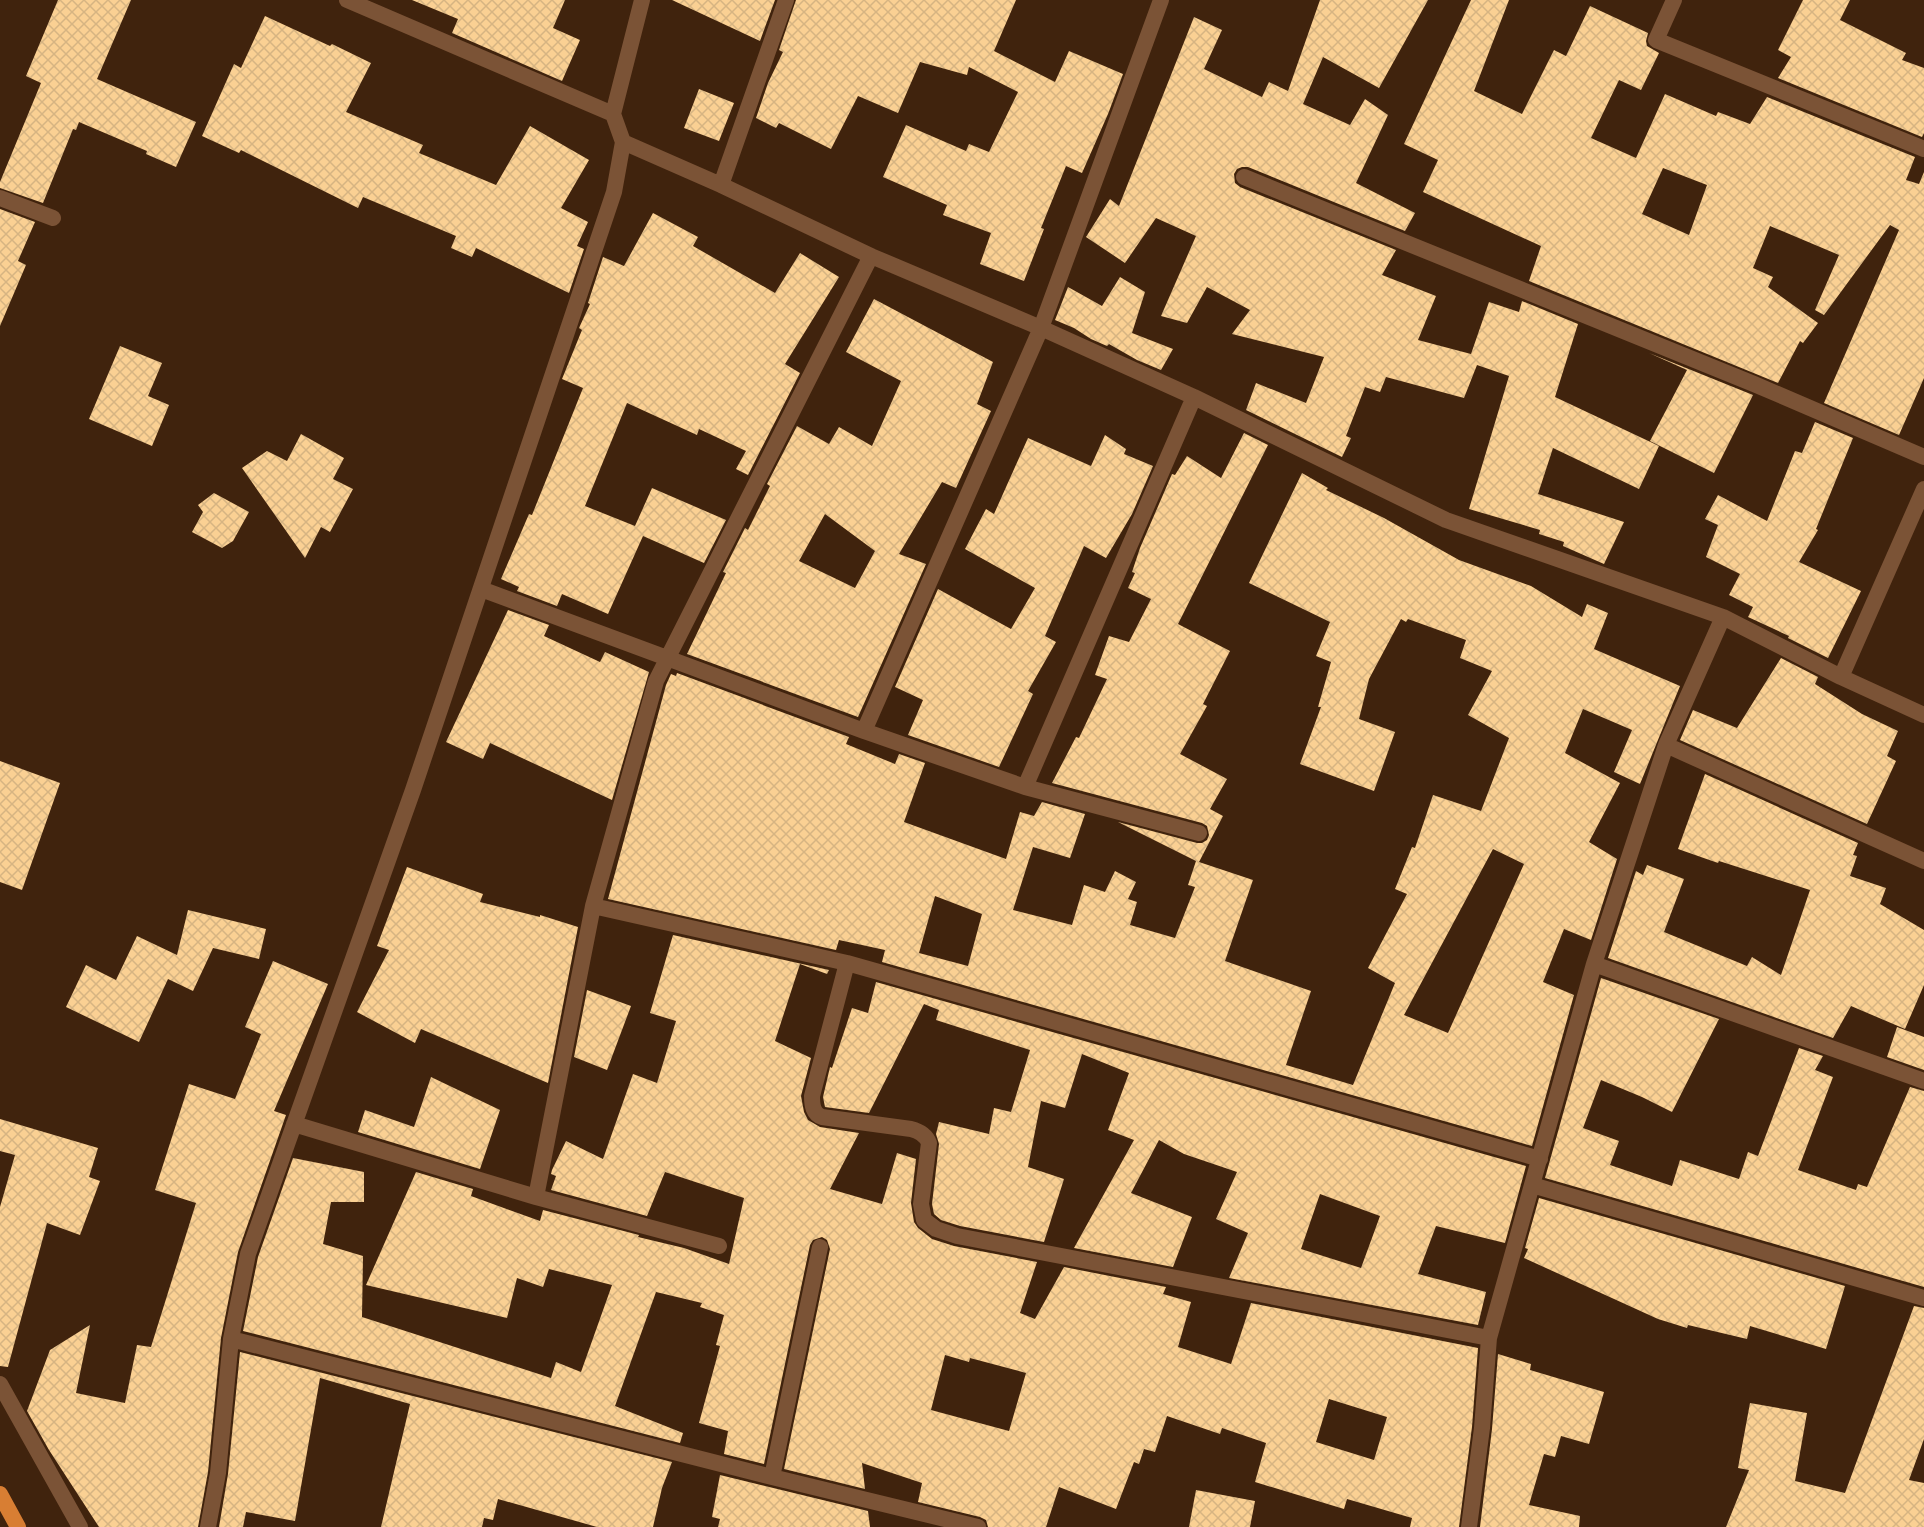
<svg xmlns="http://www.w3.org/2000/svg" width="1924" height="1527" viewBox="0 0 1924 1527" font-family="'Nunito Sans',sans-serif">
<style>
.building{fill:url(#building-cross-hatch);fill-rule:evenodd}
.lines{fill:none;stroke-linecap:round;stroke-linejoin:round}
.minor{stroke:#7b5336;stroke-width:16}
.trunk{stroke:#d87e33;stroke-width:16}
</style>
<defs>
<pattern id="building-cross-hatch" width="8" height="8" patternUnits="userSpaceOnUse" patternTransform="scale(1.5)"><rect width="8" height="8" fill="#fad093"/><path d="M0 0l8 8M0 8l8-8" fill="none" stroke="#d6b482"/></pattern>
</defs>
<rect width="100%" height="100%" fill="#40230d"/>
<path class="building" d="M 58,0 L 131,0 L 97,79 L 196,122 L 176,167 L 146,154 L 147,151 L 79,122 L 76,130 L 73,129 L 43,203 L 0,188 L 0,182 L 41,83 L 26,76 Z
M 412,0 L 565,0 L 553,28 L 580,40 L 562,81 L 452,33 L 458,19 Z
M 672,0 L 775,0 L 760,41 Z
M 796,0 L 1016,0 L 994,51 L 1055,82 L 1069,51 L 1123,74 L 1108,114 L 1082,173 L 1066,166 L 1041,228 L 1044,229 L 1024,281 L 980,264 L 991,233 L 943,215 L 947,205 L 883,177 L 906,125 L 966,151 L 969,144 L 989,152 L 1018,92 L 969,67 L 967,75 L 920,62 L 898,113 L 858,96 L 831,149 L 779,123 L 776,128 L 756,118 L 768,83 L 783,52 L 779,50 Z
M 1320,0 L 1428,0 L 1379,88 L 1323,57 L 1303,104 L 1350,125 L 1365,99 L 1388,115 L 1356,183 L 1415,213 L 1405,231 L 1248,167 L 1242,167 L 1237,169 L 1234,174 L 1235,183 L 1240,187 L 1396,250 L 1382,275 L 1436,296 L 1418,340 L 1471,354 L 1489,302 L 1519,312 L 1522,301 L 1578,324 L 1555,397 L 1659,446 L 1639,489 L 1553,448 L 1538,494 L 1624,522 L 1604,564 L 1563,546 L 1564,542 L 1539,534 L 1540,530 L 1469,509 L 1509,376 L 1477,365 L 1464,398 L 1386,377 L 1380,392 L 1365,387 L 1346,436 L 1351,438 L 1342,457 L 1246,410 L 1256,383 L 1306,403 L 1324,357 L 1232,334 L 1250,310 L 1207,287 L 1187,323 L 1161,316 L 1196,236 L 1156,218 L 1125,263 L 1086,237 L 1110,199 L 1119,206 L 1194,17 L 1222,30 L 1204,69 L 1262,97 L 1269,82 L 1288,91 Z
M 1471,0 L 1509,0 L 1474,91 L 1522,114 L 1554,50 L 1566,56 L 1590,6 L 1648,33 L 1646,41 L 1647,46 L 1659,53 L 1641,90 L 1619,80 L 1591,138 L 1636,158 L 1665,94 L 1716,116 L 1718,112 L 1750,124 L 1767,97 L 1915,157 L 1906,180 L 1919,184 L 1924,172 L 1924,378 L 1899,435 L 1824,403 L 1899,230 L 1890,225 L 1824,315 L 1815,310 L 1839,255 L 1770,226 L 1753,268 L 1773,277 L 1768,287 L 1818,323 L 1803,343 L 1800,341 L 1778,383 L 1529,281 L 1541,246 L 1423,192 L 1438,160 L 1404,144 ZM 1663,168 L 1707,185 L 1689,235 L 1642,214 Z
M 1803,0 L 1850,0 L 1840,20 L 1906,53 L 1902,60 L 1924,68 L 1924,133 L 1922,137 L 1778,78 L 1791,57 L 1778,50 Z
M 265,16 L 330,46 L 332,44 L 371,63 L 346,112 L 423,145 L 419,153 L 496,185 L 530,126 L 589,160 L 561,208 L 588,222 L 577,246 L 584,249 L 569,293 L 476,248 L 472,257 L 451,248 L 456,236 L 363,197 L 358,208 L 241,150 L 239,153 L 202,136 L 234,64 L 241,68 Z
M 699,89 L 734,103 L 719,141 L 684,128 Z
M 0,209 L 35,222 L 18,261 L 26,265 L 0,326 Z
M 653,213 L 698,237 L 693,246 L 775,293 L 800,253 L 839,277 L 785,364 L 800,373 L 748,475 L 736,469 L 746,451 L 699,429 L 697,435 L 627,403 L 585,506 L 635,526 L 652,488 L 726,520 L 704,563 L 643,536 L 608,614 L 562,594 L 557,606 L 517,591 L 519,587 L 501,579 L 529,514 L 532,515 L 583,388 L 562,379 L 582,330 L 579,328 L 590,304 L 588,303 L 603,257 L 624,266 Z
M 1120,277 L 1145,292 L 1132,333 L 1173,349 L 1161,370 L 1137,360 L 1109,344 L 1107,346 L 1091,339 L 1074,328 L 1055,320 L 1068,287 L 1102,306 Z
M 874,299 L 993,362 L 977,404 L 991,411 L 956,488 L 942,482 L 899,554 L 926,564 L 858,717 L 687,654 L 726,573 L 723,572 L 745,528 L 748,530 L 770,486 L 767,484 L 797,426 L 829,444 L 839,427 L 872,446 L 901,381 L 846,352 ZM 825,514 L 875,551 L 855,588 L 799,561 Z
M 120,346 L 162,363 L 148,396 L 169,405 L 152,446 L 89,419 Z
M 1649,353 L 1753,395 L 1714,473 L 1650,441 L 1687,370 Z
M 1815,422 L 1853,438 L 1816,529 L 1818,530 L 1799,562 L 1861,591 L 1828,658 L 1788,638 L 1789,636 L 1748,617 L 1753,607 L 1729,595 L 1740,574 L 1706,557 L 1718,525 L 1705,519 L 1718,495 L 1767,521 L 1795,451 L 1802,453 Z
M 1244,433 L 1268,445 L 1178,624 L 1230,651 L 1203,704 L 1207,706 L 1180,754 L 1227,779 L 1210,809 L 1223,816 L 1199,862 L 1253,880 L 1225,961 L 1311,991 L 1286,1065 L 1353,1085 L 1395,983 L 1368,968 L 1407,894 L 1395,889 L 1412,847 L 1415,848 L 1433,795 L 1481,811 L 1509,738 L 1468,715 L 1492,671 L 1460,658 L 1466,640 L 1408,619 L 1406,622 L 1401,619 L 1369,679 L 1359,719 L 1395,732 L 1374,791 L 1300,764 L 1321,707 L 1318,707 L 1331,662 L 1316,656 L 1330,622 L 1249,583 L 1302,473 L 1328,488 L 1326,490 L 1384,518 L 1459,560 L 1531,586 L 1582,617 L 1587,604 L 1608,613 L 1594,649 L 1680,686 L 1640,784 L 1614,772 L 1632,730 L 1583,709 L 1565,753 L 1620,783 L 1589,842 L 1617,859 L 1591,940 L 1564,929 L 1543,982 L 1574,995 L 1532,1146 L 882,962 L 885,950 L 839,940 L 836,950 L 608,899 L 666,685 L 671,674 L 676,676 L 677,673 L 849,737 L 846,744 L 895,764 L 899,754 L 925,763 L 904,822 L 1006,859 L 1020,812 L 1034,816 L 1042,802 L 1085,814 L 1070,858 L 1033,847 L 1013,910 L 1072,925 L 1084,885 L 1105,892 L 1115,871 L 1136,882 L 1128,899 L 1137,902 L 1130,925 L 1175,938 L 1195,887 L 1188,885 L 1196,861 L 1118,822 L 1197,843 L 1202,843 L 1207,840 L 1209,835 L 1207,826 L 1202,823 L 1052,783 L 1076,737 L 1079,738 L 1107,679 L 1095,675 L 1109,636 L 1129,642 L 1151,599 L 1128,588 L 1135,573 L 1132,572 L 1140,548 L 1172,474 L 1175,475 L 1187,456 L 1221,478 ZM 1493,849 L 1524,864 L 1448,1033 L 1404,1015 ZM 935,896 L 982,914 L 968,966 L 919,953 Z
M 301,434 L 344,458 L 333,479 L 353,489 L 330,532 L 321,527 L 305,558 L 242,468 L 267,451 L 287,461 Z
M 1105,435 L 1126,449 L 1124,454 L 1153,466 L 1132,514 L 1106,558 L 1084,546 L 1045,636 L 1056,642 L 1028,691 L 1033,694 L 999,767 L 908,735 L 923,700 L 895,687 L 938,589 L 1011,629 L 1035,588 L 965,549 L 986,509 L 994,514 L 1028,438 L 1091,466 Z
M 214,493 L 249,512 L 233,541 L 222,548 L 192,532 L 203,512 L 198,505 Z
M 508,610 L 549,625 L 544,636 L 600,662 L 605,652 L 649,672 L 612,800 L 490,743 L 483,759 L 446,742 Z
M 1781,658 L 1818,677 L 1815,684 L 1862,714 L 1898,731 L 1887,756 L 1896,761 L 1867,824 L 1680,740 L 1693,710 L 1737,728 Z
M 0,761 L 60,783 L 22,890 L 0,882 Z
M 1705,774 L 1858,843 L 1853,855 L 1857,856 L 1850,876 L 1886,888 L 1880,904 L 1924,930 L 1924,985 L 1905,1029 L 1851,1006 L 1833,1038 L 1608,958 L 1636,871 L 1643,875 L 1647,865 L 1684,879 L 1664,932 L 1747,966 L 1752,957 L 1781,975 L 1810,890 L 1719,861 L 1718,863 L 1678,849 Z
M 407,867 L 483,894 L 480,902 L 540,917 L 540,915 L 578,927 L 548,1083 L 421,1029 L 415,1043 L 357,1012 L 389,950 L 377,946 Z
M 188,910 L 266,929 L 259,959 L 213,948 L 193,991 L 168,979 L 139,1042 L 66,1007 L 86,965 L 116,980 L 137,936 L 177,955 Z
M 673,935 L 829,970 L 827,974 L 800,964 L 775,1041 L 811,1058 L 801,1096 L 804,1112 L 808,1120 L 820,1127 L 859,1133 L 830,1189 L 882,1204 L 897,1153 L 916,1159 L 911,1203 L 914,1222 L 918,1228 L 932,1239 L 954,1246 L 1037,1262 L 1020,1313 L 1035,1319 L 1064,1267 L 1166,1287 L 1163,1294 L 1191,1302 L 1178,1347 L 1231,1364 L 1251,1303 L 1478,1348 L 1472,1427 L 1459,1527 L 1410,1527 L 1412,1518 L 1347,1499 L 1344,1509 L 1255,1482 L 1266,1443 L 1222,1428 L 1220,1434 L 1167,1416 L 1155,1452 L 1144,1449 L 1139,1464 L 1134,1462 L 1116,1509 L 1059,1487 L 1046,1527 L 988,1527 L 986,1520 L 980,1517 L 918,1502 L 922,1483 L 862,1463 L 865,1489 L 784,1469 L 830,1249 L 827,1240 L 822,1237 L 813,1240 L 810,1245 L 764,1464 L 724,1454 L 728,1431 L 699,1423 L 720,1346 L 716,1345 L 724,1315 L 700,1307 L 702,1303 L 656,1292 L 615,1406 L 683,1433 L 680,1443 L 243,1331 L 258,1257 L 293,1158 L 364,1172 L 364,1202 L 331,1202 L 323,1244 L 363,1256 L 362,1317 L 551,1378 L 556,1362 L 581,1372 L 612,1285 L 549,1269 L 543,1287 L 517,1278 L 507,1318 L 366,1285 L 416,1172 L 473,1189 L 471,1196 L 540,1221 L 543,1210 L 639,1235 L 638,1237 L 684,1248 L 729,1264 L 744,1198 L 665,1172 L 647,1216 L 551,1190 L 556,1176 L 551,1174 L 552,1170 L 566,1141 L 603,1159 L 633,1074 L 657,1083 L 676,1021 L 650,1013 ZM 945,1355 L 969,1362 L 970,1358 L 1026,1373 L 1009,1431 L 931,1410 ZM 1329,1399 L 1387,1417 L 1374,1460 L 1316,1442 Z
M 273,961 L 328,984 L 274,1111 L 286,1115 L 238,1252 L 221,1338 L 208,1472 L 198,1527 L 99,1527 L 49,1450 L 27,1411 L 50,1350 L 90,1325 L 76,1393 L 125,1403 L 137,1345 L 151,1347 L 196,1203 L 155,1190 L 189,1084 L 235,1099 L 261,1034 L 245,1027 Z
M 1601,978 L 1719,1019 L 1672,1112 L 1642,1097 L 1601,1080 L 1583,1128 L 1619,1141 L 1610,1165 L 1672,1186 L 1680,1160 L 1739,1179 L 1748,1152 L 1758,1156 L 1799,1048 L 1823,1056 L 1815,1070 L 1833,1077 L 1798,1170 L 1856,1190 L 1858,1184 L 1867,1187 L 1910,1087 L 1924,1091 L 1924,1287 L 1545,1178 Z
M 876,982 L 1526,1166 L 1505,1243 L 1436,1226 L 1418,1274 L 1486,1292 L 1478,1325 L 1229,1278 L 1248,1233 L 1216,1219 L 1237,1172 L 1184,1154 L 1159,1140 L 1131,1193 L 1192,1217 L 1173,1267 L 1074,1248 L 1134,1140 L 1108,1130 L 1129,1073 L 1082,1054 L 1065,1108 L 1041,1101 L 1028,1167 L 1064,1179 L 1044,1242 L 960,1226 L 941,1220 L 934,1214 L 932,1204 L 939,1144 L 936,1134 L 939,1122 L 989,1134 L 994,1108 L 1011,1112 L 1030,1050 L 936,1020 L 939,1010 L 924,1004 L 869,1113 L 825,1107 L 823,1097 L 830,1067 L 832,1068 L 852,1008 L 868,1013 ZM 1320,1194 L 1380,1216 L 1361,1268 L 1301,1249 Z
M 587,990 L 631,1006 L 607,1070 L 574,1057 Z
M 1897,1027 L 1924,1037 L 1924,1070 L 1887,1057 Z
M 431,1077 L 500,1110 L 480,1169 L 358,1132 L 365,1110 L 414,1127 Z
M 0,1119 L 98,1148 L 89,1177 L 100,1181 L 80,1235 L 47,1223 L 8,1367 L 0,1366 L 0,1207 L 15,1155 L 0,1151 Z
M 1539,1198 L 1845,1286 L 1826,1349 L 1750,1326 L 1747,1339 L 1688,1325 L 1687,1328 L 1658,1319 L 1524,1258 L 1528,1249 L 1525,1248 Z
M 1914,1306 L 1924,1308 L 1924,1439 L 1909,1480 L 1924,1483 L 1924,1527 L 1726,1527 L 1749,1470 L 1738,1468 L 1750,1403 L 1807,1413 L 1795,1481 L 1845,1493 Z
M 240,1352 L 672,1462 L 662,1488 L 653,1527 L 597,1527 L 498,1499 L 493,1520 L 484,1518 L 482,1527 L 381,1527 L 410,1404 L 320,1378 L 295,1521 L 246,1512 L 243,1527 L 219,1527 L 228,1474 Z
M 1498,1354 L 1531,1364 L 1530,1370 L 1604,1392 L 1589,1444 L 1561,1436 L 1555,1457 L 1544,1454 L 1529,1505 L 1580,1516 L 1579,1527 L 1480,1527 L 1492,1429 Z
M 720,1475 L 868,1511 L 870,1527 L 718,1527 L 720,1519 L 712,1517 Z
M 1196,1490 L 1255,1501 L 1250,1527 L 1189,1527 Z"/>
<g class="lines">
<path class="minor" d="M 347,0 L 613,114
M 1161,0 L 1041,328 L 864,731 L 1025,787 L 1199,833
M 1674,0 L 1656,40 L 1924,149
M 623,142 L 721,185 L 871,256 L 1041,328 L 1194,397 L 1446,520 L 1723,617 L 1841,677 L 1924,715
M 1244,177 L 1754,384 L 1924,457
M 721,185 L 786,0
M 0,198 L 53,218
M 481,589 L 864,731
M 1841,677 L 1924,489
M 1666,745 L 1924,861
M 1025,787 L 1194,397
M 593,906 L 847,963 L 1540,1159
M 847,963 L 812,1096 C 812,1105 813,1114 822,1117 L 911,1129 C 919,1131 926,1135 929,1143 L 921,1204 L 924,1220 L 936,1229 L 957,1236 L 1489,1338
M 1594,964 L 1924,1081
M 294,1124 L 536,1197 L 719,1246
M 1532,1185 L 1924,1298
M 536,1197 L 593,906 L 656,681 L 871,256
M 231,1339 L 772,1477 L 820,1247
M 0,1384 L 80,1527
M 772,1477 L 978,1527
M 208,1527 L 218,1473 L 231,1339 L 248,1254 L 413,790 L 614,192 L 623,142 L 613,114 L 642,0
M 1469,1527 L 1482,1428 L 1489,1338 L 1594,964 L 1666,745 L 1723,617"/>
<path class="trunk" d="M 0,1494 L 18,1527"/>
</g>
</svg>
